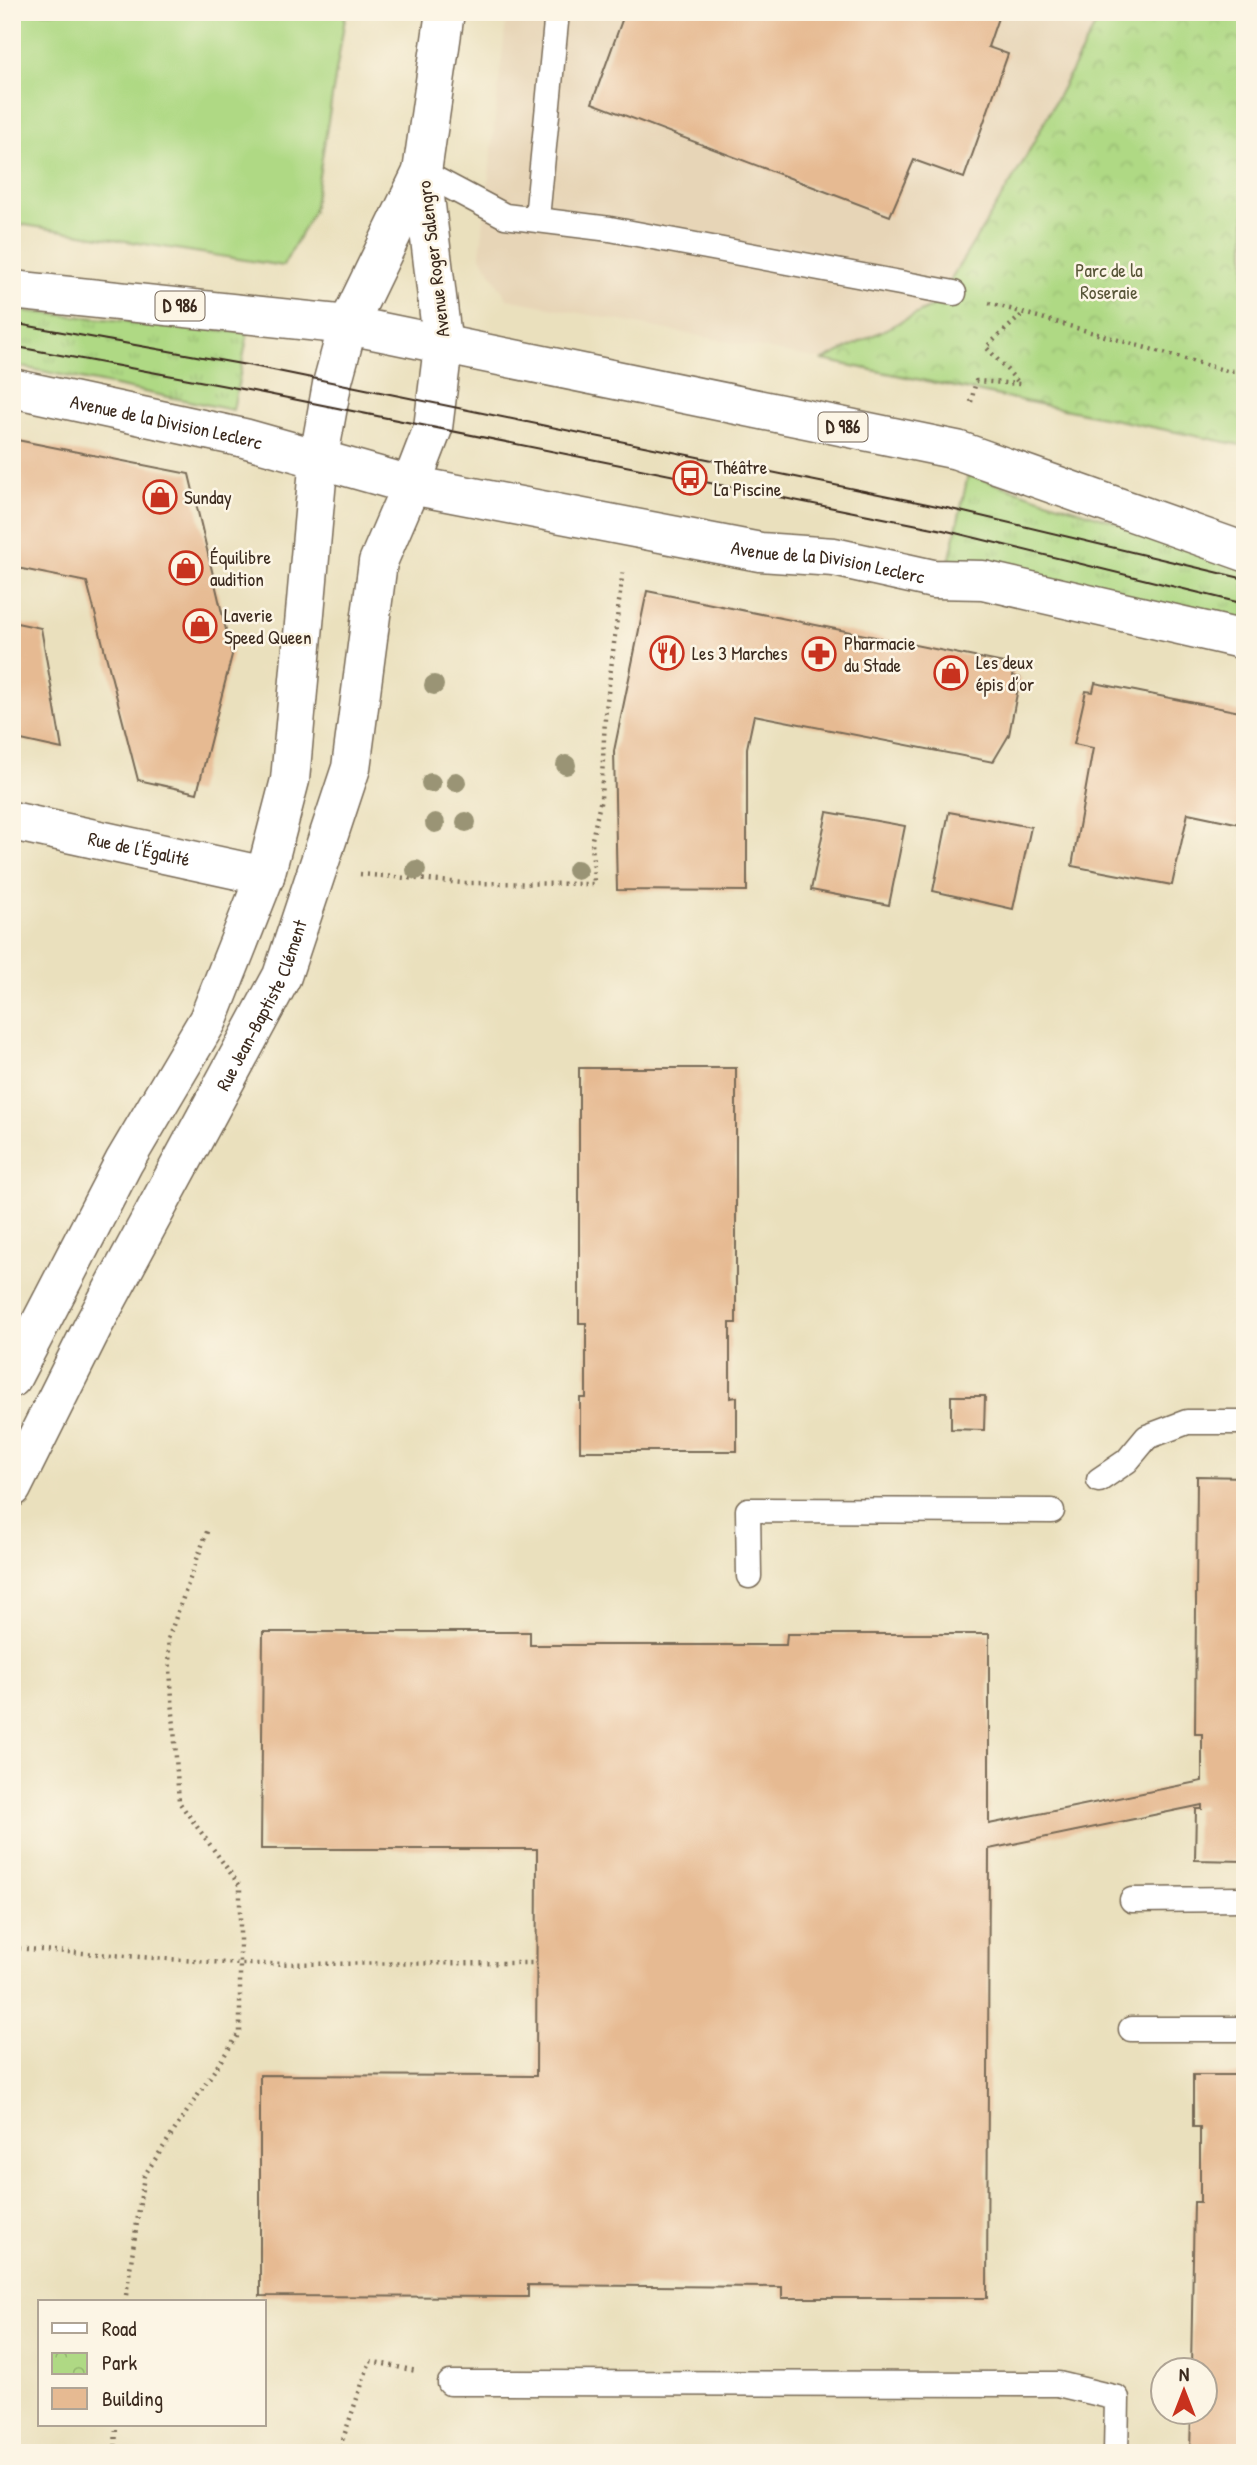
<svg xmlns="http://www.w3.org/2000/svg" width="1257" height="2465" viewBox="0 0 1257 2465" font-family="'Patrick Hand',sans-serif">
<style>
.built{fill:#e7d5b7}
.grass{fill:url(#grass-tufts);stroke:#758251;stroke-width:2}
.park{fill:url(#park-crowns);stroke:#758251;stroke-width:2}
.pitch{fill:#afd984;stroke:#758251;stroke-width:2}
.building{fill:#e6ba92}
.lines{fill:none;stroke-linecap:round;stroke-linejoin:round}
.lane-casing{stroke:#786a56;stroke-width:27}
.street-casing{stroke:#786a56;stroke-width:41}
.secondary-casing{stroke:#786a56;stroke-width:41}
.primary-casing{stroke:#786a56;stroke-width:41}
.path{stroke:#786a56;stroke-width:4.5;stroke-dasharray:2 5;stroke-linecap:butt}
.lane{stroke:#fff;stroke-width:24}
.street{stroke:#fff;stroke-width:38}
.secondary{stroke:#fff;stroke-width:38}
.primary{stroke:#fff;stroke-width:38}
.tram{stroke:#3b2a1e;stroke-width:2}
.tree{fill:#9a9474}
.labels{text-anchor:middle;stroke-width:5;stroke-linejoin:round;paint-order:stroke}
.shield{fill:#fcf5e5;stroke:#75675a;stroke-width:2}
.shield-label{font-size:18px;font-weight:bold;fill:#3b2a1e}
.street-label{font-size:19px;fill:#3b2a1e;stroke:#fcf5e5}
.park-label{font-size:19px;fill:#585638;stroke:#fcf5e5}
.poi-label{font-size:19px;fill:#3b2a1e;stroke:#fcf5e5;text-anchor:start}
</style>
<defs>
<pattern id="grass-tufts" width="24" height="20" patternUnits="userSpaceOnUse" patternTransform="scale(1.75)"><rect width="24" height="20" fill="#afd984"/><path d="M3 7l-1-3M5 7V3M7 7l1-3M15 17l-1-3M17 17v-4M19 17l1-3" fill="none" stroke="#97ba72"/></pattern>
<pattern id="park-crowns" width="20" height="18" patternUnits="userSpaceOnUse" patternTransform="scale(1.75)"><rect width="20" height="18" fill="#afd984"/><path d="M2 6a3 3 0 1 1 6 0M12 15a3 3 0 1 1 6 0" fill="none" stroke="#97ba72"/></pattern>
</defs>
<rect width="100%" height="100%" fill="#fcf5e5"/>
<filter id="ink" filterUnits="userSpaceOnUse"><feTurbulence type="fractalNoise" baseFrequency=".0143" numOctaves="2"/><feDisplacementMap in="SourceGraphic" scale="14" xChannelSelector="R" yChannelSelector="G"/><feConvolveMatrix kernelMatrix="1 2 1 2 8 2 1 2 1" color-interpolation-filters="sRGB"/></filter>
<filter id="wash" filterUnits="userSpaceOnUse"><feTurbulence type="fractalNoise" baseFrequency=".00686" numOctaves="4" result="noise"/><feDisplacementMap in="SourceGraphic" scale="28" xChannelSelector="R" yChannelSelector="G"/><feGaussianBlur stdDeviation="1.57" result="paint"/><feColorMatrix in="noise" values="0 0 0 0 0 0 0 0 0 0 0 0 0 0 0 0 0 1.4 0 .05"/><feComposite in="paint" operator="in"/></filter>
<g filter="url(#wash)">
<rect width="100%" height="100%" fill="#eae0bd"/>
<path class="built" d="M 507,12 L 1108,12 L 1095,26 L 1021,166 L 952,277 L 943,301 L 823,360 L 507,299 L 480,255 Z"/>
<path class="grass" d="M 12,310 L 248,333 L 233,410 L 12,365 Z
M 968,475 L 1245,563 L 1245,629 L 947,572 Z"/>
<path class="park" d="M 1108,12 L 1245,12 L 1245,446 L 823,360 L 943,301 L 952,277 L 1021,166 L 1095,26 Z"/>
<path class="pitch" d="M 12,12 L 346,12 L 313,212 L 283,266 L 12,223 Z"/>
<g id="blocks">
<path class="building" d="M 625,12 L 1000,12 L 988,47 L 1008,54 L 964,178 L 914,160 L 890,216 L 592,103 Z
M 12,439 L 189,474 L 232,655 L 197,793 L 138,780 L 87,582 L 12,567 Z
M 647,591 L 1014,665 L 1013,676 L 1020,678 L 1009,735 L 993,762 L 754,715 L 747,748 L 747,891 L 617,890 L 614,751 Z
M 12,622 L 41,628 L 62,749 L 12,738 Z
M 1095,683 L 1245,713 L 1245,825 L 1188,813 L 1172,885 L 1072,866 L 1093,748 L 1074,744 L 1086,691 L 1093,692 Z
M 827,812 L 905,826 L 889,905 L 811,890 Z
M 949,812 L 1031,827 L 1013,909 L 933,891 Z
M 579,1068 L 736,1068 L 736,1323 L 730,1323 L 730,1398 L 737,1397 L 737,1451 L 580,1451 L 580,1398 L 586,1398 L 586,1323 L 579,1323 Z
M 951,1396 L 985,1396 L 984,1430 L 951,1429 Z
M 1197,1476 L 1245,1477 L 1245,1861 L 1195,1860 L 1196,1809 L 1202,1809 L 1202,1805 L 989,1849 L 987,2298 L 782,2298 L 782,2287 L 528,2285 L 528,2297 L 260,2296 L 260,2075 L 536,2076 L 537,1849 L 261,1849 L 263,1632 L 530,1632 L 530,1645 L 786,1645 L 787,1634 L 989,1634 L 989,1824 L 1202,1781 L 1202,1734 L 1195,1734 Z
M 1193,2075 L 1245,2075 L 1245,2453 L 1190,2453 L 1191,2412 L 1204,2412 L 1204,2370 L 1191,2370 L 1194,2202 L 1200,2202 L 1200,2127 L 1193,2127 Z"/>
</g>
</g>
<g filter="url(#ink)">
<use href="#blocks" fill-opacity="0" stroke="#786a56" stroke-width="2"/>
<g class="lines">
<defs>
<path id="lane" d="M 422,172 L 505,216 L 610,229 L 954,293
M 537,218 L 557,12
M 1099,1480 L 1127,1461 L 1147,1437 L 1187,1422 L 1245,1422
M 749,1576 L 748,1510 L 1052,1511
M 1132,1900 L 1245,1899
M 1131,2029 L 1245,2029
M 450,2383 L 1058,2384 L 1117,2398 L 1116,2453"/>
<g id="street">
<path id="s1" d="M 12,821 L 265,876"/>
</g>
<g id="secondary">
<path d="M 348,325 L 422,172"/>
<path d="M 443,347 L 422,172 L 445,12"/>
<path d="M 12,1378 L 124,1162 L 208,1020 L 265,876 L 290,780 L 319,457"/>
<path id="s2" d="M 12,1488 L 93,1326 L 282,976 L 351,768 L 378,562 L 411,485"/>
</g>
<g id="primary">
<path d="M 12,290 L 348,325 L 957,450 L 1245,552"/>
<path id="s3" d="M 12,388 L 244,438 L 411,485 L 760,552 L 834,557 L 933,579 L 983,580 L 1245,640"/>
<path d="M 319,457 L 332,384 L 348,325"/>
<path d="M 411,485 L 433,428 L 443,347"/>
</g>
</defs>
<use href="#lane" class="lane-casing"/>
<use href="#street" class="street-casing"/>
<use href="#secondary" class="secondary-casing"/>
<use href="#primary" class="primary-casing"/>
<path class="path" d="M 989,303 L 1227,371 L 1245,370
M 971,402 L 976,381 L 1020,384 L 986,347 L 1024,313
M 360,874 L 463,883 L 594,884 L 592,839 L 601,799 L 605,718 L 623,569
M 12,1948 L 240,1964 L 537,1963
M 125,2302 L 144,2176 L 240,2032 L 240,1886 L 179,1802 L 168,1639 L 208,1529
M 115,2453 L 116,2425
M 338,2453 L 370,2361 L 416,2371"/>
<use href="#lane" class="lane"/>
<use href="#street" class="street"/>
<use href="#secondary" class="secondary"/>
<use href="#primary" class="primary"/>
<path class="tram" d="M 12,323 L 258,367 L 947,508 L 1245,579
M 12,346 L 253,391 L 943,530 L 1245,604"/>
</g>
<g class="tree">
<circle cx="434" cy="685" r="10"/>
<circle cx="566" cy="765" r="10"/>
<circle cx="456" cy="782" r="10"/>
<circle cx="431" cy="783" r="10"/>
<circle cx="466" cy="822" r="10"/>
<circle cx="435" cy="823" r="10"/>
<circle cx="416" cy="870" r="10"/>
<circle cx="577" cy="870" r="10"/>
</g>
</g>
<defs>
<symbol id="bus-ring" viewBox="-11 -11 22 22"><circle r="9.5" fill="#fcf5e5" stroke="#c8321e" stroke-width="1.5"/><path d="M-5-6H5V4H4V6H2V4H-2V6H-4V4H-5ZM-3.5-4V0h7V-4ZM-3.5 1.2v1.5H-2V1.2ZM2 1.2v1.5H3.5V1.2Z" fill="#c8321e"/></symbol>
<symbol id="shop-ring" viewBox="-11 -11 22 22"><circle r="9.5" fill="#fcf5e5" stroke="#c8321e" stroke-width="1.5"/><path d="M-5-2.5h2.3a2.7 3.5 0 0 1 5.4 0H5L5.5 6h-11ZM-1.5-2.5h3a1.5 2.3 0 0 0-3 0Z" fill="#c8321e"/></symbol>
<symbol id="restaurant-ring" viewBox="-11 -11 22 22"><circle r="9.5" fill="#fcf5e5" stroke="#c8321e" stroke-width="1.5"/><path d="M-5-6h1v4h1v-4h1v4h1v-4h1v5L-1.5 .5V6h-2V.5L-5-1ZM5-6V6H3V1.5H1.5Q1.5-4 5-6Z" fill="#c8321e"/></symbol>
<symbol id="pharmacy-ring" viewBox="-11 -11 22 22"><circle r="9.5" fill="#fcf5e5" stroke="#c8321e" stroke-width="1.5"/><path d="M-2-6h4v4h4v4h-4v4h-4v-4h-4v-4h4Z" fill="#c8321e"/></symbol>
</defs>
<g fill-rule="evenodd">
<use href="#bus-ring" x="671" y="459" width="38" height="38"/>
<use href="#shop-ring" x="141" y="478" width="38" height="38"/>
<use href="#shop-ring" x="167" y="549" width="38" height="38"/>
<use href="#shop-ring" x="181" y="607" width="38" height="38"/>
<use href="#restaurant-ring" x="648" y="634" width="38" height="38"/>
<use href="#pharmacy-ring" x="800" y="635" width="38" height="38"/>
<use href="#shop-ring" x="932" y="654" width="38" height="38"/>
</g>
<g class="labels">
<g class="shield">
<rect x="155.5" y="291.5" width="49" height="29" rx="5"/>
<rect x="818.5" y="412.5" width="49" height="29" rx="5"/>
</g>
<g class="shield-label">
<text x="180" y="312">D 986</text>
<text x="843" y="433">D 986</text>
</g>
<g class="street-label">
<text transform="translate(433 259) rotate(-97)" y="7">Avenue Roger Salengro</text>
<text dy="7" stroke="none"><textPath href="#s3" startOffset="158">Avenue de la Division Leclerc</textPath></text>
<text dy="7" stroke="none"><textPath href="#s3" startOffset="835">Avenue de la Division Leclerc</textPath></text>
<text dy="7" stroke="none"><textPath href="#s1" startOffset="130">Rue de l'Égalité</textPath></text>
<text dy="7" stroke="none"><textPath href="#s2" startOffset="544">Rue Jean-Baptiste Clément</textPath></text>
</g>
<g class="park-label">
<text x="1109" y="277">Parc de la<tspan x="1109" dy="22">Roseraie</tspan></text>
</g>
<g class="poi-label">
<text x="714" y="474">Théâtre<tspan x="714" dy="22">La Piscine</tspan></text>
<text x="184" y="504">Sunday</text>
<text x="210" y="564">Équilibre<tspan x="210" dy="22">audition</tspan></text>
<text x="224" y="622">Laverie<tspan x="224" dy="22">Speed Queen</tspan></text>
<text x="844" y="650">Pharmacie<tspan x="844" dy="22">du Stade</tspan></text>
<text x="692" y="660">Les 3 Marches</text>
<text x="976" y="669">Les deux<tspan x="976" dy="22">épis d’or</tspan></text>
</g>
</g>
<rect width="1257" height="2465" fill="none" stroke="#fcf5e5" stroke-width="42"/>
<rect x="38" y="2300" width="228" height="126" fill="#fcf5e5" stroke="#afa495" stroke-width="2"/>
<rect x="52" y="2323" width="35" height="10" fill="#ffffff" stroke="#afa495" stroke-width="2"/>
<text x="102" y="2336" font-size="21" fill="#3b2a1e">Road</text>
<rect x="52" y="2353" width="35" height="21" fill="url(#park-crowns)" stroke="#afa495" stroke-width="2"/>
<text x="102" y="2370" font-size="21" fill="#3b2a1e">Park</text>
<rect x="52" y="2388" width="35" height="21" fill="#e6ba92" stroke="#afa495" stroke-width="2"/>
<text x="102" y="2406" font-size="21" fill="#3b2a1e">Building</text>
<g transform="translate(1184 2391)"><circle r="33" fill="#fcf5e5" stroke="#afa495" stroke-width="2"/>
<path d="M0-5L12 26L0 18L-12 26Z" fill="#c8321e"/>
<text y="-10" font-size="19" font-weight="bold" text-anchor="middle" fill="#3b2a1e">N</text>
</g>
</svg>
